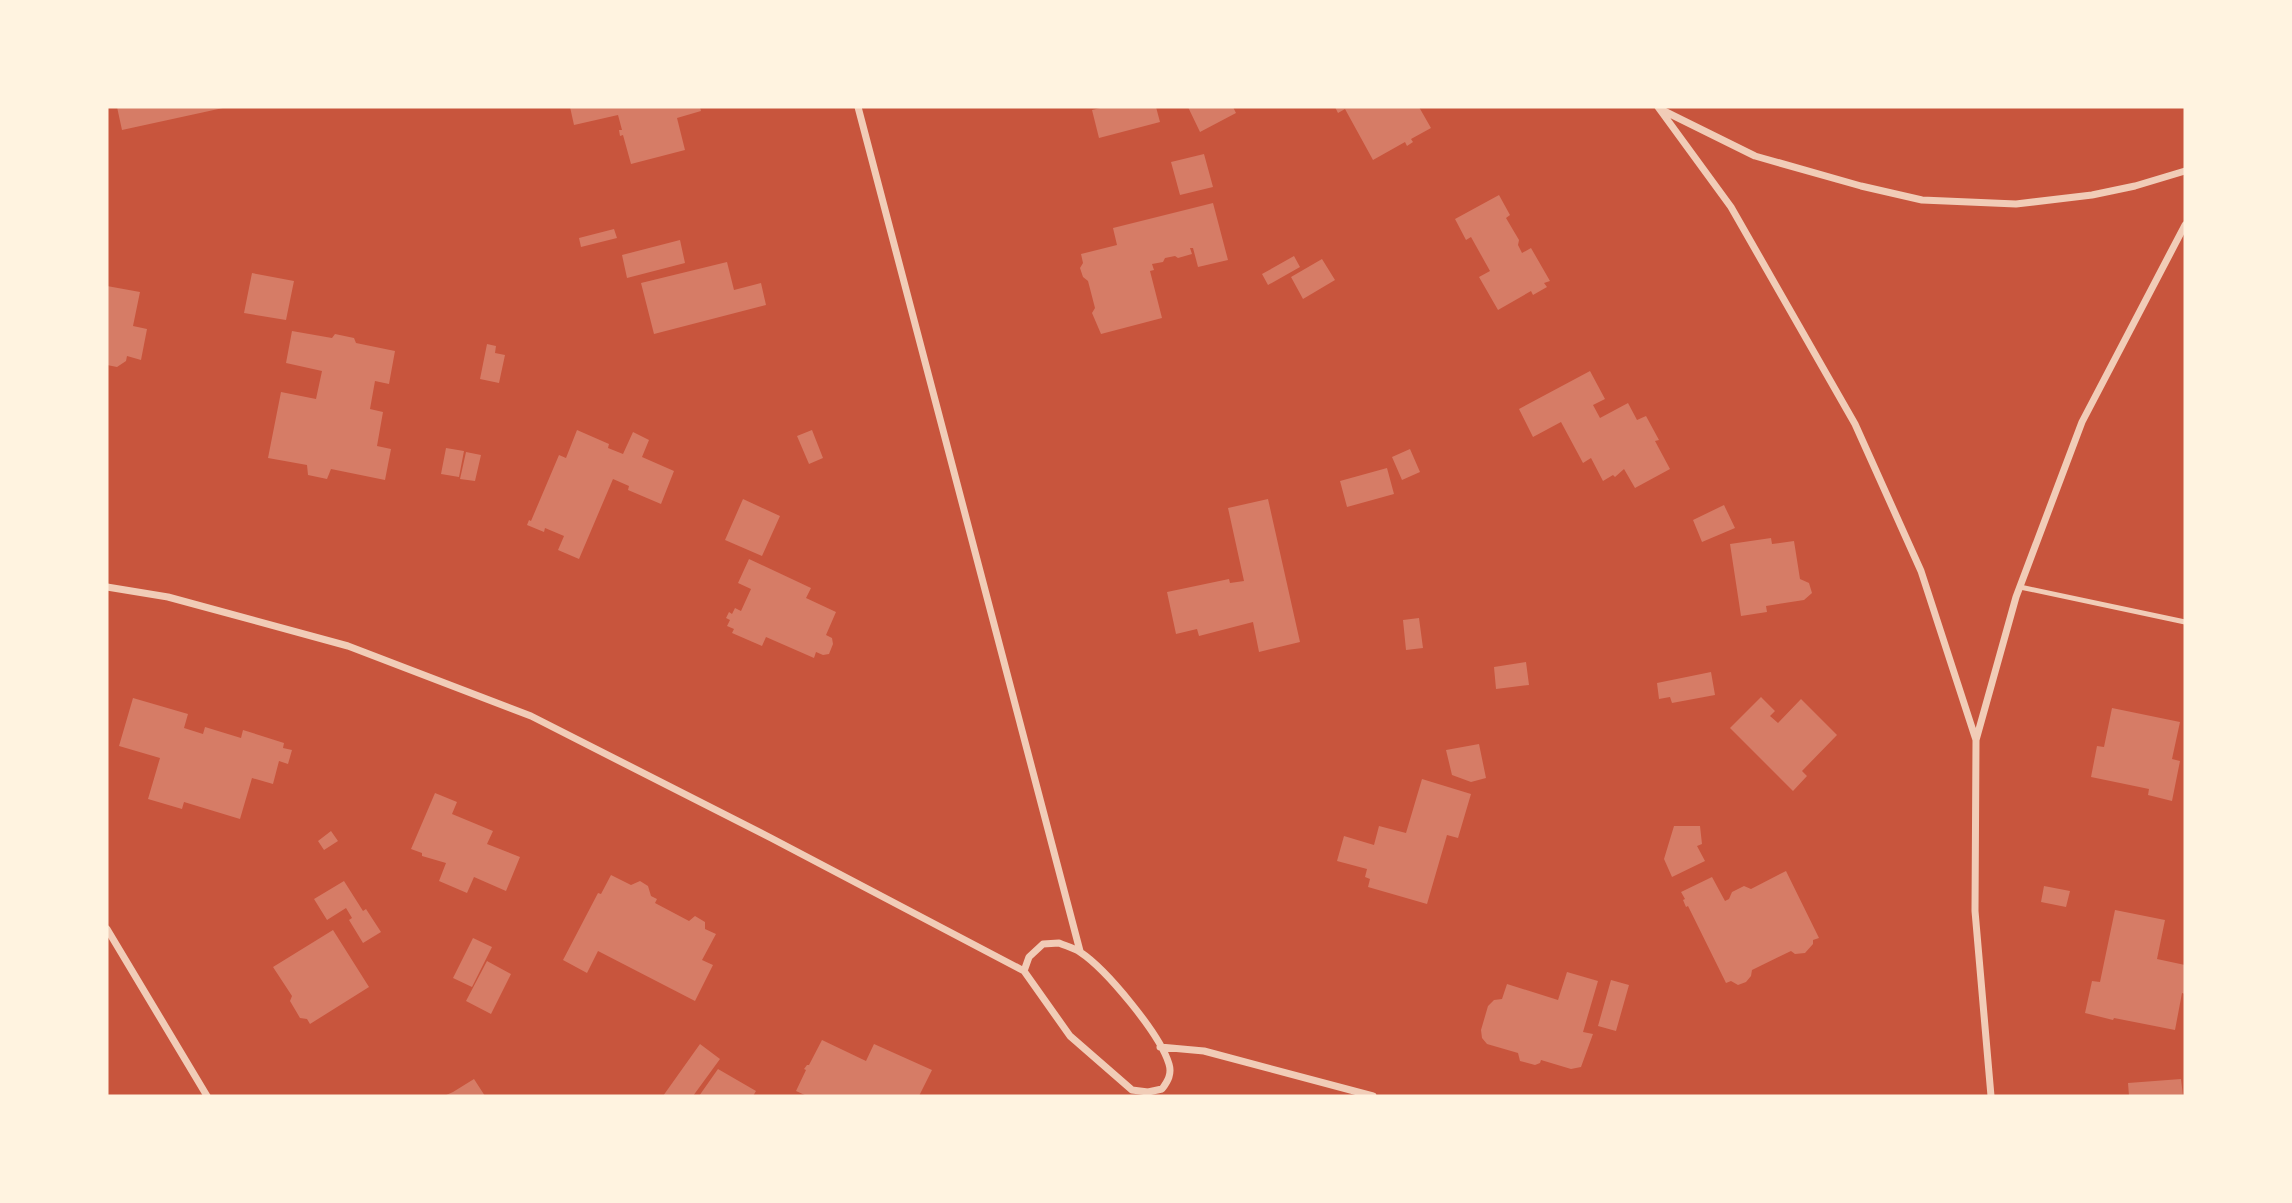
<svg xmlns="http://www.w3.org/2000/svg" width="2292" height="1203" viewBox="0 0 2292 1203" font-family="'IBM Plex Serif',serif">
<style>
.building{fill:#d67c66}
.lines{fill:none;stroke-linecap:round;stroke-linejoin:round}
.service{stroke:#f1ccb7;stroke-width:5}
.minor{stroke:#f1ccb7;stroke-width:7}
</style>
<rect width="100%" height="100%" fill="#c8553d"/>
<path class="building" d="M 117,107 L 222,107 L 223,108 L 122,130 Z
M 570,107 L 700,107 L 701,111 L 677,118 L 685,150 L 631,164 L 623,135 L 620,136 L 619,130 L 622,130 L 618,115 L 574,125 Z
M 1104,107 L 1156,107 L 1160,122 L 1099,138 L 1092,110 Z
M 1188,107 L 1233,107 L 1236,113 L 1200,132 Z
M 1335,107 L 1419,107 L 1431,128 L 1411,139 L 1413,142 L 1407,146 L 1405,142 L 1373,160 L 1345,109 L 1338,113 Z
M 1204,154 L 1213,187 L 1180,195 L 1171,162 Z
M 1499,195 L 1510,215 L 1506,218 L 1519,240 L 1518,245 L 1522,253 L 1531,248 L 1550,281 L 1544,283 L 1547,287 L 1533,295 L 1531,291 L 1498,310 L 1479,277 L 1490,271 L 1471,237 L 1466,240 L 1455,219 Z
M 1213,203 L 1228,260 L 1198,267 L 1193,248 L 1190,248 L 1192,254 L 1178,258 L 1175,256 L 1165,258 L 1163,262 L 1152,264 L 1154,270 L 1150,271 L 1162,318 L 1101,334 L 1092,313 L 1095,308 L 1088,281 L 1083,277 L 1080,268 L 1083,263 L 1081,254 L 1117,245 L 1113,228 Z
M 614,229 L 617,238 L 581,247 L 579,238 Z
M 680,240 L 685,263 L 627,278 L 622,255 Z
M 1294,256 L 1300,267 L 1268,285 L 1262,274 Z
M 1322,259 L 1335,280 L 1303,299 L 1291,277 Z
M 727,262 L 734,290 L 761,283 L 766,305 L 654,334 L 641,283 Z
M 252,273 L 294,281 L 286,320 L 244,313 Z
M 107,286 L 140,292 L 133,326 L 147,329 L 141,360 L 127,356 L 126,361 L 117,367 L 107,365 Z
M 292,331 L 332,338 L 335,334 L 354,338 L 356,343 L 395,351 L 389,384 L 375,381 L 370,409 L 383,412 L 377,446 L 391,449 L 385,480 L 331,469 L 327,479 L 308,475 L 307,465 L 268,458 L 281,392 L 316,399 L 322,371 L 286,363 Z
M 487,344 L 496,346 L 495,353 L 505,355 L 499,383 L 480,379 Z
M 1590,371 L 1605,399 L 1593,405 L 1600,418 L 1628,403 L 1637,420 L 1646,416 L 1659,440 L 1655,441 L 1670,469 L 1635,488 L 1624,469 L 1615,477 L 1613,475 L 1603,481 L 1591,458 L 1583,463 L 1561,422 L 1533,437 L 1519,409 Z
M 577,430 L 609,444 L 608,448 L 623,454 L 633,432 L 649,440 L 642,457 L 674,471 L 661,504 L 628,490 L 629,486 L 613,479 L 579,559 L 558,550 L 564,536 L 545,528 L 544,532 L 527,525 L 529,520 L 531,521 L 559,455 L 566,458 Z
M 812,430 L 823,458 L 809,464 L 797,436 Z
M 446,448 L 464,451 L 459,477 L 441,474 Z
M 1410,449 L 1420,472 L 1402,480 L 1392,457 Z
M 466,452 L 481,455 L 475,481 L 460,479 Z
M 1387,468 L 1394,494 L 1347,507 L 1340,481 Z
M 743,499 L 780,516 L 762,556 L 725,540 Z
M 1268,499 L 1300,642 L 1259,652 L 1253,622 L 1199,636 L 1197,629 L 1176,634 L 1167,592 L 1229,579 L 1230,583 L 1244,581 L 1228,508 Z
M 1724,505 L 1735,528 L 1702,542 L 1693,520 Z
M 1771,538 L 1772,544 L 1794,541 L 1800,579 L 1809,583 L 1812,593 L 1804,600 L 1766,606 L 1767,612 L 1741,616 L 1730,544 Z
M 749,559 L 811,588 L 806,598 L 836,612 L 826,635 L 832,638 L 833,644 L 829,654 L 823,655 L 816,652 L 814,658 L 766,637 L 762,646 L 732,633 L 734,629 L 727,626 L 730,620 L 726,618 L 729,612 L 732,614 L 735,608 L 741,611 L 751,589 L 738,583 Z
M 1419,618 L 1423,648 L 1406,650 L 1403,620 Z
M 1526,662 L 1529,685 L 1496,689 L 1494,667 Z
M 1711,672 L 1715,695 L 1672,703 L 1670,697 L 1659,699 L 1657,683 Z
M 1761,697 L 1775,711 L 1770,716 L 1778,723 L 1801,699 L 1837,735 L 1802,771 L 1807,776 L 1793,791 L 1730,728 Z
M 133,698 L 188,714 L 184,728 L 203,734 L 205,727 L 241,738 L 243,730 L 284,743 L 283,748 L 292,750 L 288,764 L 279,761 L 273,784 L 252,778 L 240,819 L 184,802 L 182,809 L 148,799 L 160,758 L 119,746 Z
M 2112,708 L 2180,722 L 2172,759 L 2180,761 L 2172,801 L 2148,795 L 2149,789 L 2091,777 L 2097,746 L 2104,747 Z
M 1479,744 L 1486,778 L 1471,782 L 1452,775 L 1446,750 Z
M 1422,779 L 1471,794 L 1458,838 L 1447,835 L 1427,904 L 1368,887 L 1370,879 L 1365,877 L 1367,869 L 1337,861 L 1344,836 L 1374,845 L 1379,826 L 1406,833 Z
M 435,793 L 457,802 L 452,814 L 493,831 L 487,844 L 520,857 L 506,891 L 474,877 L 467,893 L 439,881 L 446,863 L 422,856 L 422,853 L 411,849 Z
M 1674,826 L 1700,826 L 1702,844 L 1697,846 L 1705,861 L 1672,877 L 1664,859 Z
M 331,831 L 338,841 L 324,850 L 318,841 Z
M 1786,871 L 1819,938 L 1813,940 L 1813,944 L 1805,953 L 1795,954 L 1791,951 L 1752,970 L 1751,976 L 1746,982 L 1738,985 L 1731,981 L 1726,983 L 1688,906 L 1686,907 L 1683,900 L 1685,899 L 1681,892 L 1712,877 L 1725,901 L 1729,899 L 1732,892 L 1744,886 L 1751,889 Z
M 611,875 L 631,885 L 640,881 L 648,886 L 651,896 L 657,899 L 655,903 L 689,921 L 695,916 L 705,922 L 705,929 L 716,934 L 702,960 L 713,965 L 695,1001 L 598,951 L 587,973 L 563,960 L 598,893 L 601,894 Z
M 344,881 L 363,911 L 366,909 L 381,932 L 363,943 L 349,920 L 352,918 L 346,908 L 327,920 L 314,899 Z
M 2044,886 L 2070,891 L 2066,907 L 2041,902 Z
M 2115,910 L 2165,920 L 2157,959 L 2185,965 L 2185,994 L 2182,993 L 2175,1030 L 2114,1018 L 2113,1020 L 2085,1013 L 2092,981 L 2100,982 Z
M 333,930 L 369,987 L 310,1024 L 307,1019 L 300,1018 L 290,1001 L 292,996 L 273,967 Z
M 473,938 L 492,947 L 472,987 L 453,978 Z
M 487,961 L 511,974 L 491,1014 L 466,1001 Z
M 1567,972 L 1598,981 L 1583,1032 L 1593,1034 L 1581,1067 L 1571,1069 L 1541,1060 L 1540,1063 L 1535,1065 L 1520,1061 L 1518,1053 L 1487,1044 L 1482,1038 L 1481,1030 L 1488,1006 L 1494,1000 L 1502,999 L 1507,984 L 1558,1000 Z
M 1611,980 L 1629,985 L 1616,1031 L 1598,1026 Z
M 822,1040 L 866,1061 L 874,1044 L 932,1070 L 919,1096 L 807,1096 L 796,1091 L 806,1070 L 804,1069 L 807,1065 L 809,1065 Z
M 700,1044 L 720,1059 L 693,1096 L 663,1096 Z
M 718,1069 L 756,1091 L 753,1096 L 699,1096 Z
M 474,1079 L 485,1096 L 444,1096 L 453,1092 Z
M 2181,1079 L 2183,1096 L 2129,1096 L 2128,1083 Z"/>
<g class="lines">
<path class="service" d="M 2020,587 L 2185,622"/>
<path class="minor" d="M 858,107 L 1080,951
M 1658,107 L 1731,207 L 1855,424 L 1921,571 L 1976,740 L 1975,911 L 1991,1096
M 1664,111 L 1755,156 L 1861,186 L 1922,200 L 2016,204 L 2092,195 L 2135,186 L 2185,171
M 107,587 L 168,597 L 348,646 L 531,716 L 771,838 L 1024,971
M 1976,740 L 2016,597 L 2082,422 L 2185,225
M 107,929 L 207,1096
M 1059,943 C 1066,946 1074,948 1080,952 C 1106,969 1160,1034 1169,1064 C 1172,1074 1168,1081 1162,1089 L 1148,1092 L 1132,1090 L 1070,1036 L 1024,971 L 1029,957 L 1043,944 Z
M 1160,1047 L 1204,1051 L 1373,1096"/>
</g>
<rect width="2292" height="1203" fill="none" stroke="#fff3e0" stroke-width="217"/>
</svg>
